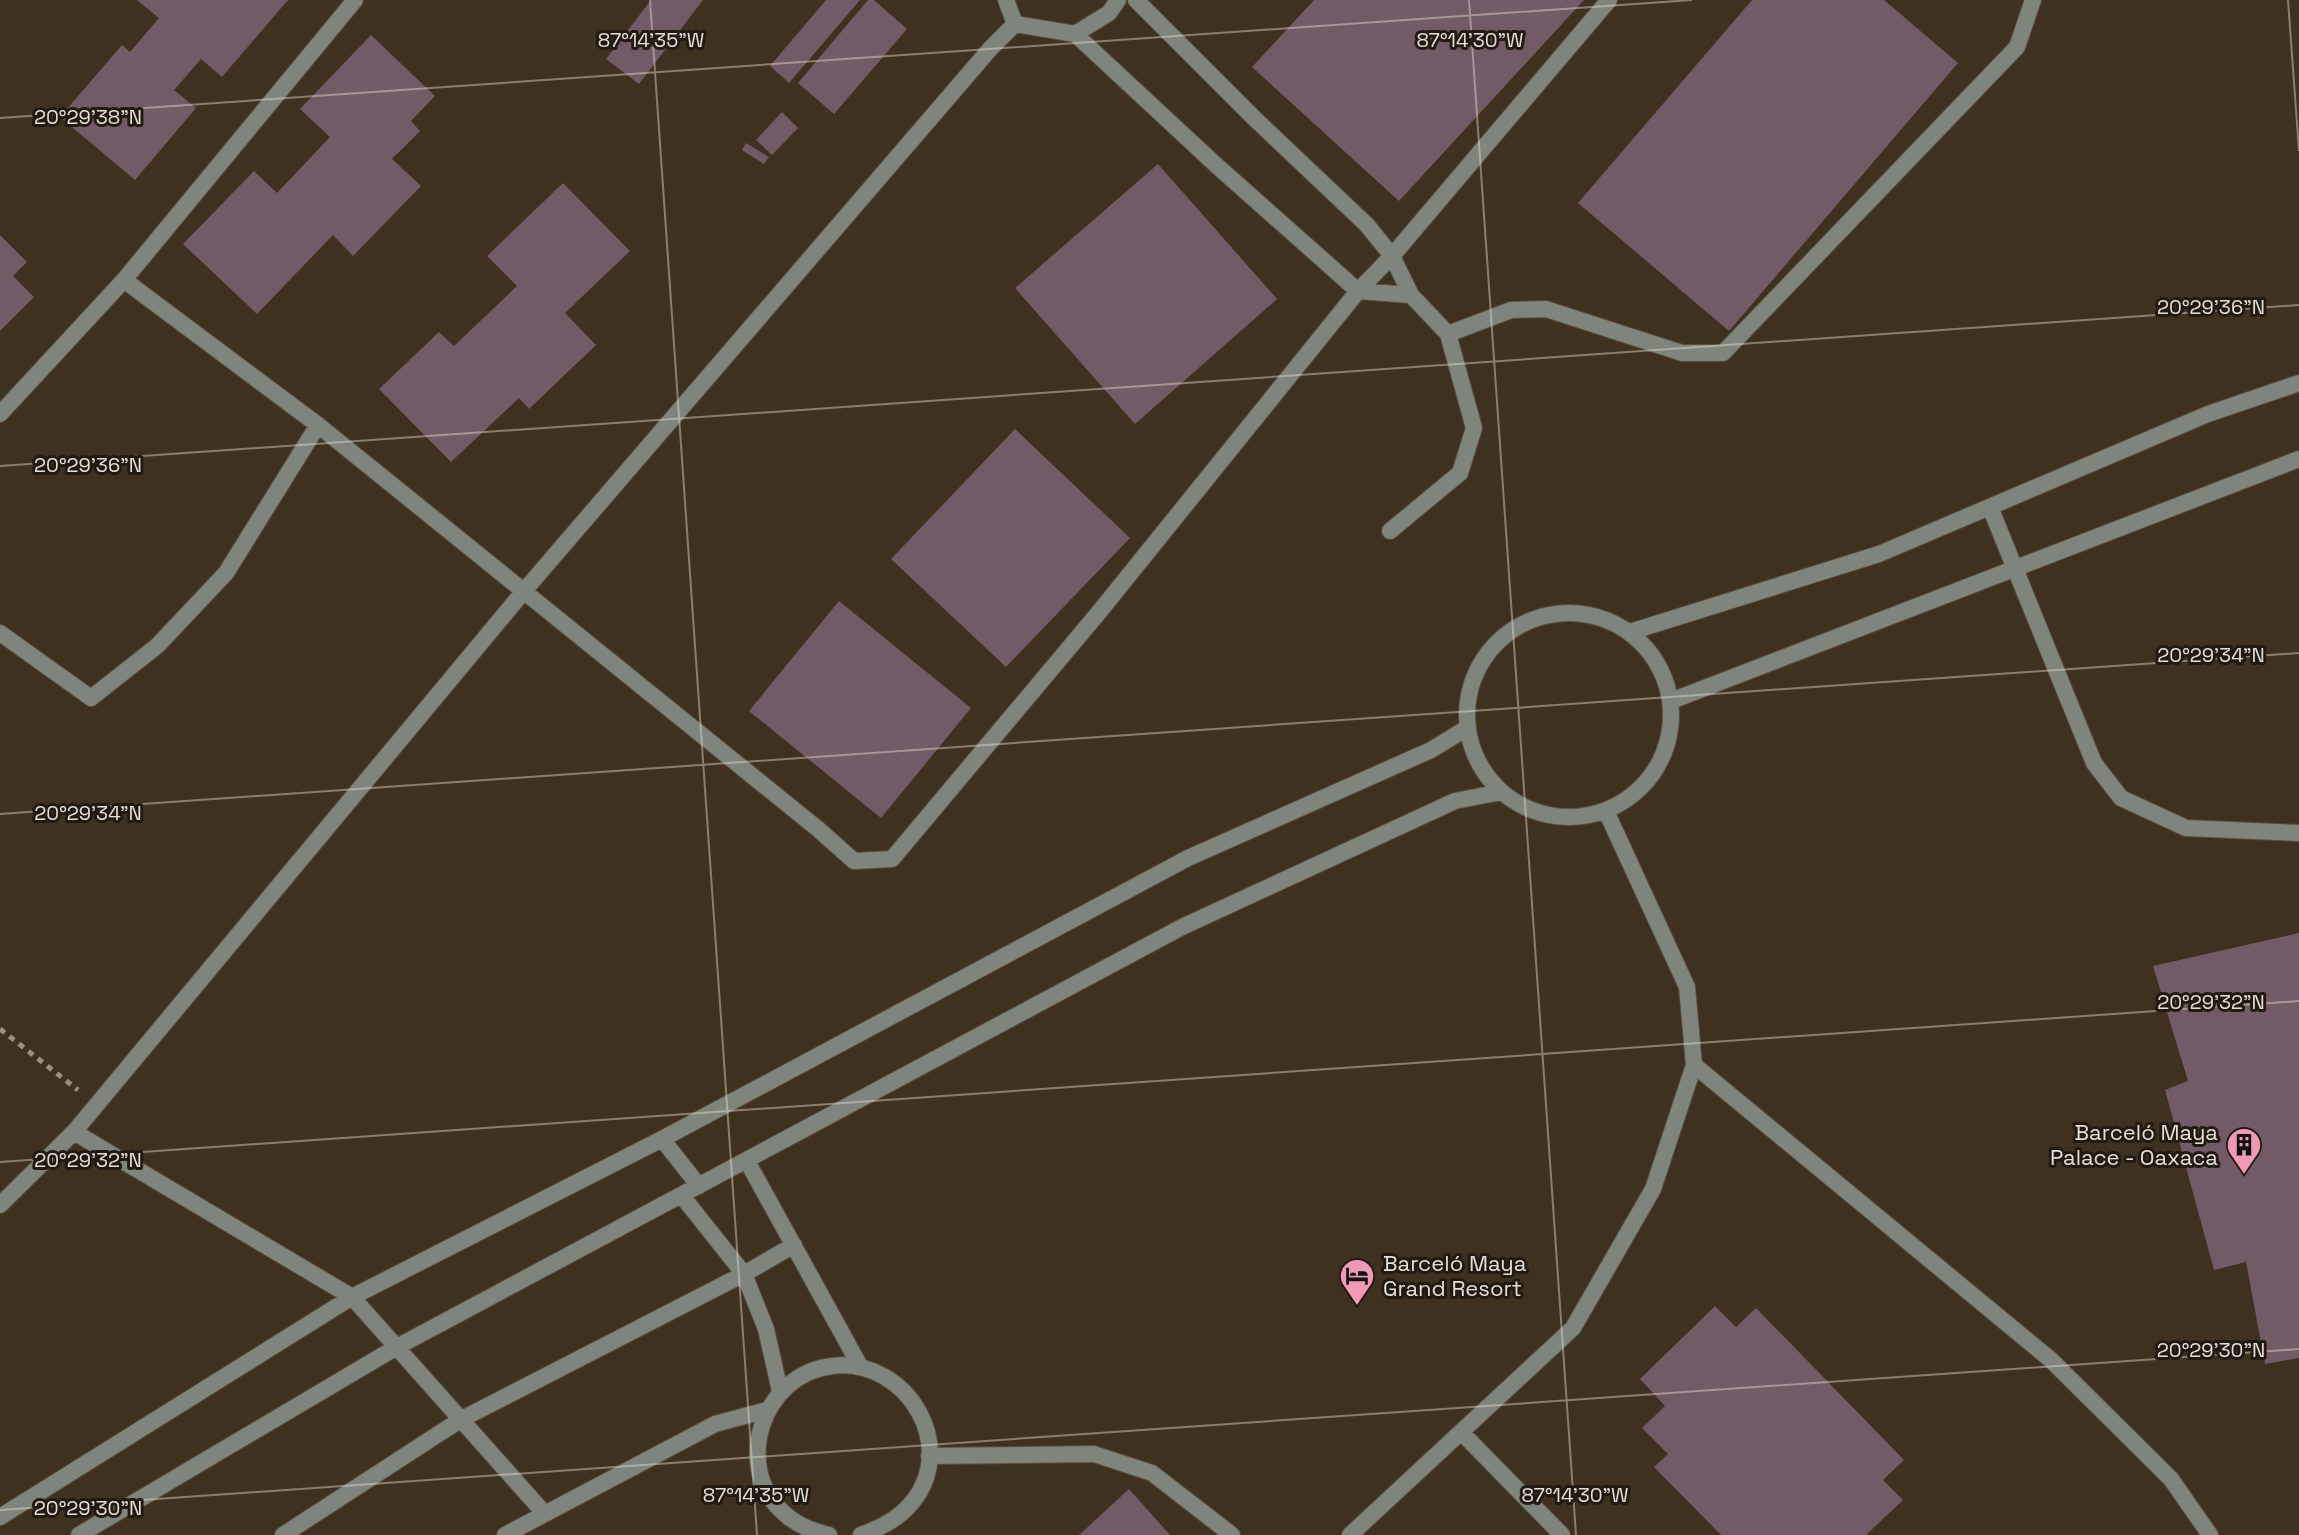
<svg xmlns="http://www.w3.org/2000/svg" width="2299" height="1535" viewBox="0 0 2299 1535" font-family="'Space Grotesk',sans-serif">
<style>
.building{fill:#725a66}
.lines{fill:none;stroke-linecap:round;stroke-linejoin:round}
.service-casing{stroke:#5a4d3c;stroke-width:18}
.minor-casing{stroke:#5a4d3c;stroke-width:18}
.path{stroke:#9b9082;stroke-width:5;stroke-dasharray:6 6;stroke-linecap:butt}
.service{stroke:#7f857c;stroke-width:16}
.minor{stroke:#7f857c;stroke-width:16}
.ticks{fill:none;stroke:#e7ded3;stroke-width:2;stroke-opacity:0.45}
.labels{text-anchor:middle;stroke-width:6;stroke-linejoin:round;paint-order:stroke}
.poi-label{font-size:22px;fill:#e7ded3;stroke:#211a12;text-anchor:end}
.ticks-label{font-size:20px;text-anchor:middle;fill:#e7ded3;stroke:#211a12;stroke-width:6;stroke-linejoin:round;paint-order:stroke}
</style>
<rect width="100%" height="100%" fill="#3f311f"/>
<path class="building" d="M 137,0 L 288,0 L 222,77 L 201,59 L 174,90 L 196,108 L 135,180 L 60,117 L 122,45 L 130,52 L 159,18 Z
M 651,0 L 703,0 L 639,84 L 606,59 Z
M 826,0 L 860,0 L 789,83 L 770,66 Z
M 868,0 L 874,0 L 907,29 L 834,114 L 798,83 Z
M 1314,0 L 1584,0 L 1399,201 L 1252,67 Z
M 1752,0 L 1884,0 L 1958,63 L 1729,331 L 1578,203 Z
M 371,35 L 435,96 L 411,121 L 420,131 L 392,159 L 421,186 L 353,256 L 333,235 L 257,314 L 183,244 L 254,171 L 277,193 L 330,137 L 300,109 Z
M 782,112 L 798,128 L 772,155 L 756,140 Z
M 746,143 L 769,157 L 764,164 L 742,150 Z
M 1158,164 L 1277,299 L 1135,424 L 1015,288 Z
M 563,183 L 630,251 L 565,313 L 596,345 L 529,409 L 519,398 L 451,462 L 379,389 L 439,332 L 454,346 L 517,286 L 487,256 Z
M 0,235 L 27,262 L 13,276 L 34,297 L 0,331 Z
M 1015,429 L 1130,538 L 1006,667 L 891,559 Z
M 839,601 L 971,708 L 881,818 L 749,711 Z
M 2299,933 L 2299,1358 L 2265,1364 L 2246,1262 L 2214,1270 L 2165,1090 L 2188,1081 L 2153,966 Z
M 1715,1306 L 1736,1327 L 1756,1308 L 1904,1460 L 1883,1480 L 1903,1500 L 1866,1535 L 1721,1535 L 1654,1467 L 1668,1454 L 1642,1428 L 1665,1406 L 1640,1379 Z
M 1129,1489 L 1170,1535 L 1079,1535 Z"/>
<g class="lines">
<defs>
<path id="service" d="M 1392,256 L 1609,0
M 1448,334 L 1511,310 L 1546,309 L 1682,353 L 1723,353 L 2017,47 L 2033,0
M 1990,507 L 2094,763 L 2121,798 L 2186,828 L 2299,833"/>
<path id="minor" d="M 1006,0 L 1015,24 L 1075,34 L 1109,13 L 1118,0
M 1136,0 L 1255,119 L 1367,225 L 1392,256 L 1411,295 L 1448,334 L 1474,428 L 1460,473 L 1390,531
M 1075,34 L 1216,165 L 1358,291 L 1411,295
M 124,280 L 318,425 L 818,829 L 854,861 L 892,859 L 1100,611 L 1358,291 L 1392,256
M 0,414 L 124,280 L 355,0
M1467 715a102 102 0 1 1 204 0a102 102 0 1 1-204 0Z
M 1630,632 L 1879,554 L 2208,414 L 2299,383
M 0,633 L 91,698 L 157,646 L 226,573 L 318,425
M 1671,701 L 2299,459
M 1694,1065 L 2051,1360 L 2171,1479 L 2210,1535
M 74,1132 L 352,1297 L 545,1514
M 662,1139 L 699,1186
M 747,1161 L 860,1366
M 682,1196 L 744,1274 L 766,1329 L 780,1391
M 0,1205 L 74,1132 L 524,591 L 990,49 L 1015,24
M 1461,1432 L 1562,1535
M 929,1456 L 1094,1454 L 1152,1473 L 1232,1535
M 0,1517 L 352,1297 L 662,1139 L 1188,858 L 1431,750 L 1467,728
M 79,1535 L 395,1348 L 1182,927 L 1455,801 L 1501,792
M 283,1535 L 460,1420 L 744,1274 L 794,1245
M 505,1535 L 715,1424 L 767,1410
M 829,1535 C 813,1531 798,1526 785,1514 C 731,1468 762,1374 832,1366 C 908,1357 962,1450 908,1507 C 895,1521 879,1528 861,1535
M 1350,1535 L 1573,1328 L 1653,1189 L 1694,1065 L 1687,987 L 1606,811"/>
</defs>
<use href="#service" class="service-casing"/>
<use href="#minor" class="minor-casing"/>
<path class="path" d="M 0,1029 L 78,1090"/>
<use href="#service" class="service"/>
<use href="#minor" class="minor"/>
</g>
<path class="ticks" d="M 650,0 L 757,1535M 1469,0 L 1576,1535M 2288,0 L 2299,151M 0,118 L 1692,0M 0,466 L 2299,305M 0,814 L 2299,653M 0,1162 L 2299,1001M 0,1510 L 2299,1349"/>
<defs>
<symbol id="building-pin" viewBox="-11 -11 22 30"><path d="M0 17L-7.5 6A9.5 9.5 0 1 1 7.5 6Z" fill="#f09ab7" stroke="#211a12"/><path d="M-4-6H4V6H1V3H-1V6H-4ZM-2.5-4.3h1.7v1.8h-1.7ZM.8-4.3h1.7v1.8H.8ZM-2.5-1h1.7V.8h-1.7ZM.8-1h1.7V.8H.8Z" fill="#111"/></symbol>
<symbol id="hotel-pin" viewBox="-11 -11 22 30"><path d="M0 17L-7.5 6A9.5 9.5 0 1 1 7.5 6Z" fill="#f09ab7" stroke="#211a12"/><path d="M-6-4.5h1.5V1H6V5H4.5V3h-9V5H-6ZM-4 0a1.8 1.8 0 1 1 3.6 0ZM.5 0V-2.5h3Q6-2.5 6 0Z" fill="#111"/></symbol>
</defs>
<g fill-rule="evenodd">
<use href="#building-pin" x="2224" y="1125" width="40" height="54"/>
<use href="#hotel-pin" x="1337" y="1256" width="40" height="54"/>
</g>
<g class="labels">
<g class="poi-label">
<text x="2218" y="1140">Barceló Maya<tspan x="2218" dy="25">Palace - Oaxaca</tspan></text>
<text x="1383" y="1271" text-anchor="start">Barceló Maya<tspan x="1383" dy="25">Grand Resort</tspan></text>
</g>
</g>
<g class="ticks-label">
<text x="651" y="47">87°14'35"W</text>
<text x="1470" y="47">87°14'30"W</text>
<text x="88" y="124">20°29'38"N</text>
<text x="2211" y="314">20°29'36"N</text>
<text x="88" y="472">20°29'36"N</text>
<text x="2211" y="662">20°29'34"N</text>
<text x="88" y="820">20°29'34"N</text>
<text x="2211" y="1009">20°29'32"N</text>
<text x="88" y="1167">20°29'32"N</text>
<text x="2211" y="1357">20°29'30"N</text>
<text x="756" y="1502">87°14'35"W</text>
<text x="1575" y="1502">87°14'30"W</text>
<text x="88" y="1515">20°29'30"N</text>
</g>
</svg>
